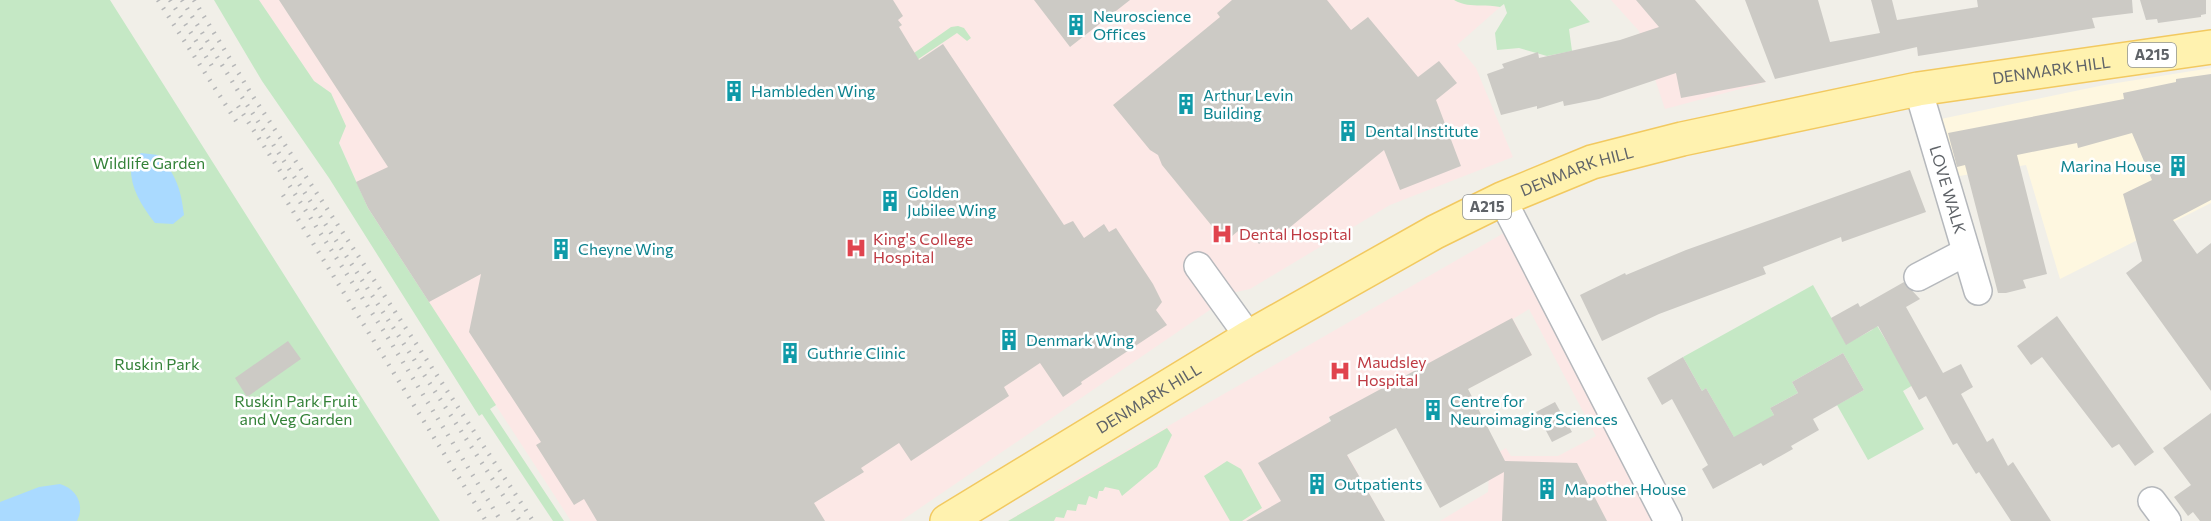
<svg xmlns="http://www.w3.org/2000/svg" width="2211" height="521" viewBox="0 0 2211 521" font-family="Commissioner,sans-serif">
<style>
.commercial{fill:#fef7e0}
.medical{fill:#fce8e6}
.green{fill:#c5e8c5}
.water{fill:#aadaff}
.building{fill:#cccac5}
.lines{fill:none;stroke-linecap:round;stroke-linejoin:round}
.minor-casing{stroke:#b5b8bc;stroke-width:30}
.major-casing{stroke:#f2c960;stroke-width:36}
.minor{stroke:#fff;stroke-width:27}
.major{stroke:#fff2af;stroke-width:33}
.rail{stroke:#b6b7b8;stroke-width:4.5;stroke-dasharray:1.5 8;stroke-linecap:butt}
.labels{text-anchor:middle;stroke-width:5;stroke-linejoin:round;paint-order:stroke}
.shield{fill:#fff;stroke:#8f9295;stroke-width:1.5}
.shield-label{font-size:15px;font-weight:bold;fill:#5f6368}
.culture-label{font-size:16px;fill:#0d838f;stroke:#fff;text-anchor:start}
.street-label{font-size:16px;fill:#5f6368;stroke:#fff}
.park-label{font-size:16px;fill:#348238;stroke:#fff}
.health-label{font-size:16px;fill:#be3a42;stroke:#fff;text-anchor:start}
</style>
<rect width="100%" height="100%" fill="#f1efe8"/>
<path class="commercial" d="M 2211,68 L 2211,203 L 2060,279 L 2026,165 L 1953,177 L 1936,120 L 2104,85 Z"/>
<path class="medical" d="M 259,0 L 1508,0 L 1457,45 L 1476,68 L 1513,157 L 1390,205 L 1250,289 L 1236,292 L 901,521 L 571,521 L 368,208 L 339,142 L 331,93 L 314,81 Z
M 1611,0 L 1695,0 L 1766,82 L 1665,109 L 1639,31 Z
M 1516,226 L 1668,521 L 1440,521 L 1488,492 L 1490,457 L 1506,448 L 1511,456 L 1558,456 L 1596,436 L 1529,309 L 1513,319 L 1532,355 L 1488,378 L 1469,342 L 1329,418 L 1329,422 L 1385,521 L 1008,521 L 1064,486 Z"/>
<path class="green" d="M 0,0 L 110,0 L 440,521 L 0,521 Z
M 214,0 L 259,0 L 314,81 L 331,93 L 346,126 L 339,143 L 368,208 L 496,405 L 490,409 L 564,521 L 553,521 L 482,414 L 479,416 L 329,178 L 262,81 Z
M 1454,0 L 1570,0 L 1590,22 L 1569,29 L 1572,51 L 1547,56 L 1519,48 L 1497,50 L 1495,33 L 1507,13 L 1504,4 L 1500,7 C 1483,3 1469,9 1454,0 Z
M 958,26 L 964,28 L 971,38 L 967,41 L 957,33 L 856,101 L 867,86 L 951,27 Z
M 1813,285 L 1846,344 L 1872,330 L 1876,324 L 1913,385 L 1903,391 L 1924,429 L 1868,460 L 1837,405 L 1864,390 L 1843,353 L 1792,382 L 1798,393 L 1770,408 L 1774,415 L 1740,448 L 1706,388 L 1702,391 L 1683,357 Z
M 1167,428 L 1172,435 L 1157,467 L 1122,496 L 1119,490 L 1105,487 L 1103,491 L 1099,491 L 1097,499 L 1089,496 L 1086,505 L 1078,504 L 1076,511 L 1067,510 L 1064,518 L 1056,517 L 1054,521 L 1008,521 Z
M 1227,461 L 1241,469 L 1262,508 L 1242,521 L 1230,521 L 1204,476 Z"/>
<path class="water" d="M 141,153 L 158,155 C 176,174 181,189 184,215 L 173,224 L 155,223 C 140,204 129,186 131,162 Z
M 60,484 C 77,489 85,505 77,521 L 0,521 L 0,502 L 39,487 Z"/>
<path class="building" d="M 279,0 L 893,0 L 903,16 L 898,20 L 902,25 L 899,27 L 919,60 L 943,44 L 1064,225 L 1073,221 L 1084,238 L 1104,224 L 1109,232 L 1116,228 L 1153,284 L 1162,302 L 1156,310 L 1167,325 L 1081,382 L 1082,384 L 1063,397 L 1040,363 L 1004,387 L 1009,396 L 911,461 L 899,443 L 861,468 L 864,472 L 814,503 L 825,521 L 597,521 L 584,499 L 574,505 L 536,445 L 541,442 L 469,332 L 481,274 L 429,302 L 368,208 L 356,182 L 388,167 Z
M 1034,0 L 1130,0 L 1070,47 Z
M 1232,0 L 1327,0 L 1351,30 L 1368,17 L 1418,77 L 1439,61 L 1457,83 L 1436,100 L 1461,166 L 1400,190 L 1384,150 L 1283,233 L 1279,228 L 1259,244 L 1244,226 L 1225,242 L 1162,165 L 1158,155 L 1150,150 L 1113,105 L 1220,17 L 1217,13 Z
M 1636,0 L 1695,0 L 1766,82 L 1681,98 L 1676,73 L 1599,99 L 1564,106 L 1563,101 L 1537,109 L 1537,106 L 1501,115 L 1487,74 L 1504,68 L 1502,64 L 1538,52 L 1539,58 L 1620,40 L 1659,27 Z
M 1745,0 L 1818,0 L 1830,42 L 1880,33 L 1871,0 L 1892,0 L 1897,20 L 1978,7 L 1977,0 L 2132,0 L 2133,13 L 2092,18 L 2095,28 L 1918,56 L 1917,47 L 1775,79 Z
M 2140,0 L 2206,0 L 2206,14 L 2201,15 L 2201,17 L 2158,23 L 2157,19 L 2146,20 Z
M 2211,74 L 2211,200 L 2173,220 L 2197,254 L 2211,243 L 2211,391 L 2126,273 L 2142,261 L 2123,194 L 2152,180 L 2132,133 L 2078,148 L 2077,143 L 2017,155 L 2047,274 L 2023,280 L 2026,288 L 2006,293 L 1998,293 L 1965,165 L 1957,167 L 1948,133 L 2124,99 L 2123,93 L 2176,82 L 2176,79 Z
M 1910,170 L 1926,212 L 1842,242 L 1841,237 L 1763,267 L 1766,274 L 1659,314 L 1602,341 L 1580,295 L 1625,273 L 1626,275 L 1686,250 Z
M 1904,282 L 1920,299 L 1906,307 L 1943,373 L 1961,364 L 1973,387 L 1961,394 L 1987,442 L 1993,438 L 2008,466 L 2013,462 L 2051,521 L 2011,521 L 1979,472 L 1976,474 L 1957,443 L 1953,445 L 1926,396 L 1919,400 L 1878,326 L 1846,345 L 1831,318 L 1858,303 L 1860,307 Z
M 2057,316 L 2154,452 L 2135,466 L 2119,444 L 2112,448 L 2042,357 L 2031,365 L 2017,346 Z
M 1512,318 L 1532,355 L 1468,389 L 1505,461 L 1577,463 L 1607,521 L 1502,521 L 1504,472 L 1440,508 L 1396,428 L 1347,455 L 1385,521 L 1246,521 L 1281,501 L 1258,463 L 1331,421 L 1329,417 Z
M 288,341 L 301,359 L 247,397 L 235,378 Z
M 1843,353 L 1864,390 L 1813,419 L 1819,430 L 1791,446 L 1793,449 L 1763,466 L 1761,463 L 1713,489 L 1702,469 L 1708,465 L 1672,399 L 1662,405 L 1647,378 L 1683,357 L 1702,391 L 1706,388 L 1734,437 L 1774,415 L 1770,408 L 1798,393 L 1792,382 Z
M 1555,402 L 1572,432 L 1552,442 L 1536,412 Z
M 2211,413 L 2211,521 L 2200,521 L 2193,512 L 2188,516 L 2174,497 L 2191,485 L 2163,448 Z"/>
<g class="lines">
<defs>
<g id="minor">
<path id="s1" d="M 1918,89 L 1978,291"/>
<path d="M 1502,199 L 1668,521"/>
<path d="M 1198,266 L 1249,337"/>
<path d="M 1918,277 L 1966,252"/>
<path d="M 2152,501 L 2167,521"/>
</g>
<g id="major">
<path id="s2" d="M 947,521 L 1249,337 L 1435,232 L 1502,199 L 1592,162 L 1682,139 L 1918,89 L 2211,47"/>
</g>
</defs>
<use href="#minor" class="minor-casing"/>
<use href="#major" class="major-casing"/>
<use href="#minor" class="minor"/>
<use href="#major" class="major"/>
<path class="rail" d="M 158,0 L 238,124
M 170,0 L 212,66
M 182,0 L 240,94 L 520,521
M 194,0 L 252,95 L 533,521
M 238,106 L 385,333 L 501,521
M 283,195 L 486,521"/>
</g>
<defs>
<symbol id="building-bare" viewBox="-9 -9 18 18"><path d="M-4-6H4V6H1V3H-1V6H-4ZM-2.5-4.3h1.7v1.8h-1.7ZM.8-4.3h1.7v1.8H.8ZM-2.5-1h1.7V.8h-1.7ZM.8-1h1.7V.8H.8Z" fill="#0f9aa8" stroke="#fff" stroke-width="2.5" paint-order="stroke"/></symbol>
<symbol id="hospital-bare" viewBox="-9 -9 18 18"><path d="M-5-5h3v3.5h4V-5h3V5h-3V1.5h-4V5h-3Z" fill="#e0444e" stroke="#fff" stroke-width="2.5" paint-order="stroke"/></symbol>
</defs>
<g fill-rule="evenodd">
<use href="#building-bare" x="1061" y="10" width="30" height="30"/>
<use href="#building-bare" x="719" y="76" width="30" height="30"/>
<use href="#building-bare" x="1171" y="89" width="30" height="30"/>
<use href="#building-bare" x="1333" y="116" width="30" height="30"/>
<use href="#building-bare" x="2163" y="151" width="30" height="30"/>
<use href="#building-bare" x="875" y="186" width="30" height="30"/>
<use href="#hospital-bare" x="1207" y="219" width="30" height="30"/>
<use href="#hospital-bare" x="841" y="233" width="30" height="30"/>
<use href="#building-bare" x="546" y="234" width="30" height="30"/>
<use href="#building-bare" x="994" y="325" width="30" height="30"/>
<use href="#building-bare" x="775" y="338" width="30" height="30"/>
<use href="#hospital-bare" x="1325" y="356" width="30" height="30"/>
<use href="#building-bare" x="1418" y="395" width="30" height="30"/>
<use href="#building-bare" x="1302" y="469" width="30" height="30"/>
<use href="#building-bare" x="1532" y="474" width="30" height="30"/>
</g>
<g class="labels">
<g class="shield">
<rect x="2128" y="43" width="48" height="24" rx="4.5"/>
<rect x="1463" y="195" width="48" height="24" rx="4.5"/>
</g>
<g class="shield-label">
<text x="2152" y="60">A215</text>
<text x="1487" y="212">A215</text>
</g>
<g class="culture-label">
<text x="1093" y="22">Neuroscience<tspan x="1093" dy="18">Offices</tspan></text>
<text x="751" y="97">Hambleden Wing</text>
<text x="1203" y="101">Arthur Levin<tspan x="1203" dy="18">Building</tspan></text>
<text x="1365" y="137">Dental Institute</text>
<text x="2161" y="172" text-anchor="end">Marina House</text>
<text x="907" y="198">Golden<tspan x="907" dy="18">Jubilee Wing</tspan></text>
<text x="578" y="255">Cheyne Wing</text>
<text x="1026" y="346">Denmark Wing</text>
<text x="807" y="359">Guthrie Clinic</text>
<text x="1450" y="407">Centre for<tspan x="1450" dy="18">Neuroimaging Sciences</tspan></text>
<text x="1334" y="490">Outpatients</text>
<text x="1564" y="495">Mapother House</text>
</g>
<g class="street-label">
<text dy="6" stroke="none"><textPath href="#s2" startOffset="1208">DENMARK HILL</textPath></text>
<text dy="6" stroke="none"><textPath href="#s2" startOffset="722">DENMARK HILL</textPath></text>
<text dy="6" stroke="none"><textPath href="#s1" startOffset="105">LOVE WALK</textPath></text>
<text dy="6" stroke="none"><textPath href="#s2" startOffset="236">DENMARK HILL</textPath></text>
</g>
<g class="park-label">
<text x="149" y="169">Wildlife Garden</text>
<text x="157" y="370">Ruskin Park</text>
<text x="296" y="407">Ruskin Park Fruit<tspan x="296" dy="18">and Veg Garden</tspan></text>
</g>
<g class="health-label">
<text x="1239" y="240">Dental Hospital</text>
<text x="873" y="245">King's College<tspan x="873" dy="18">Hospital</tspan></text>
<text x="1357" y="368">Maudsley<tspan x="1357" dy="18">Hospital</tspan></text>
</g>
</g>
</svg>
